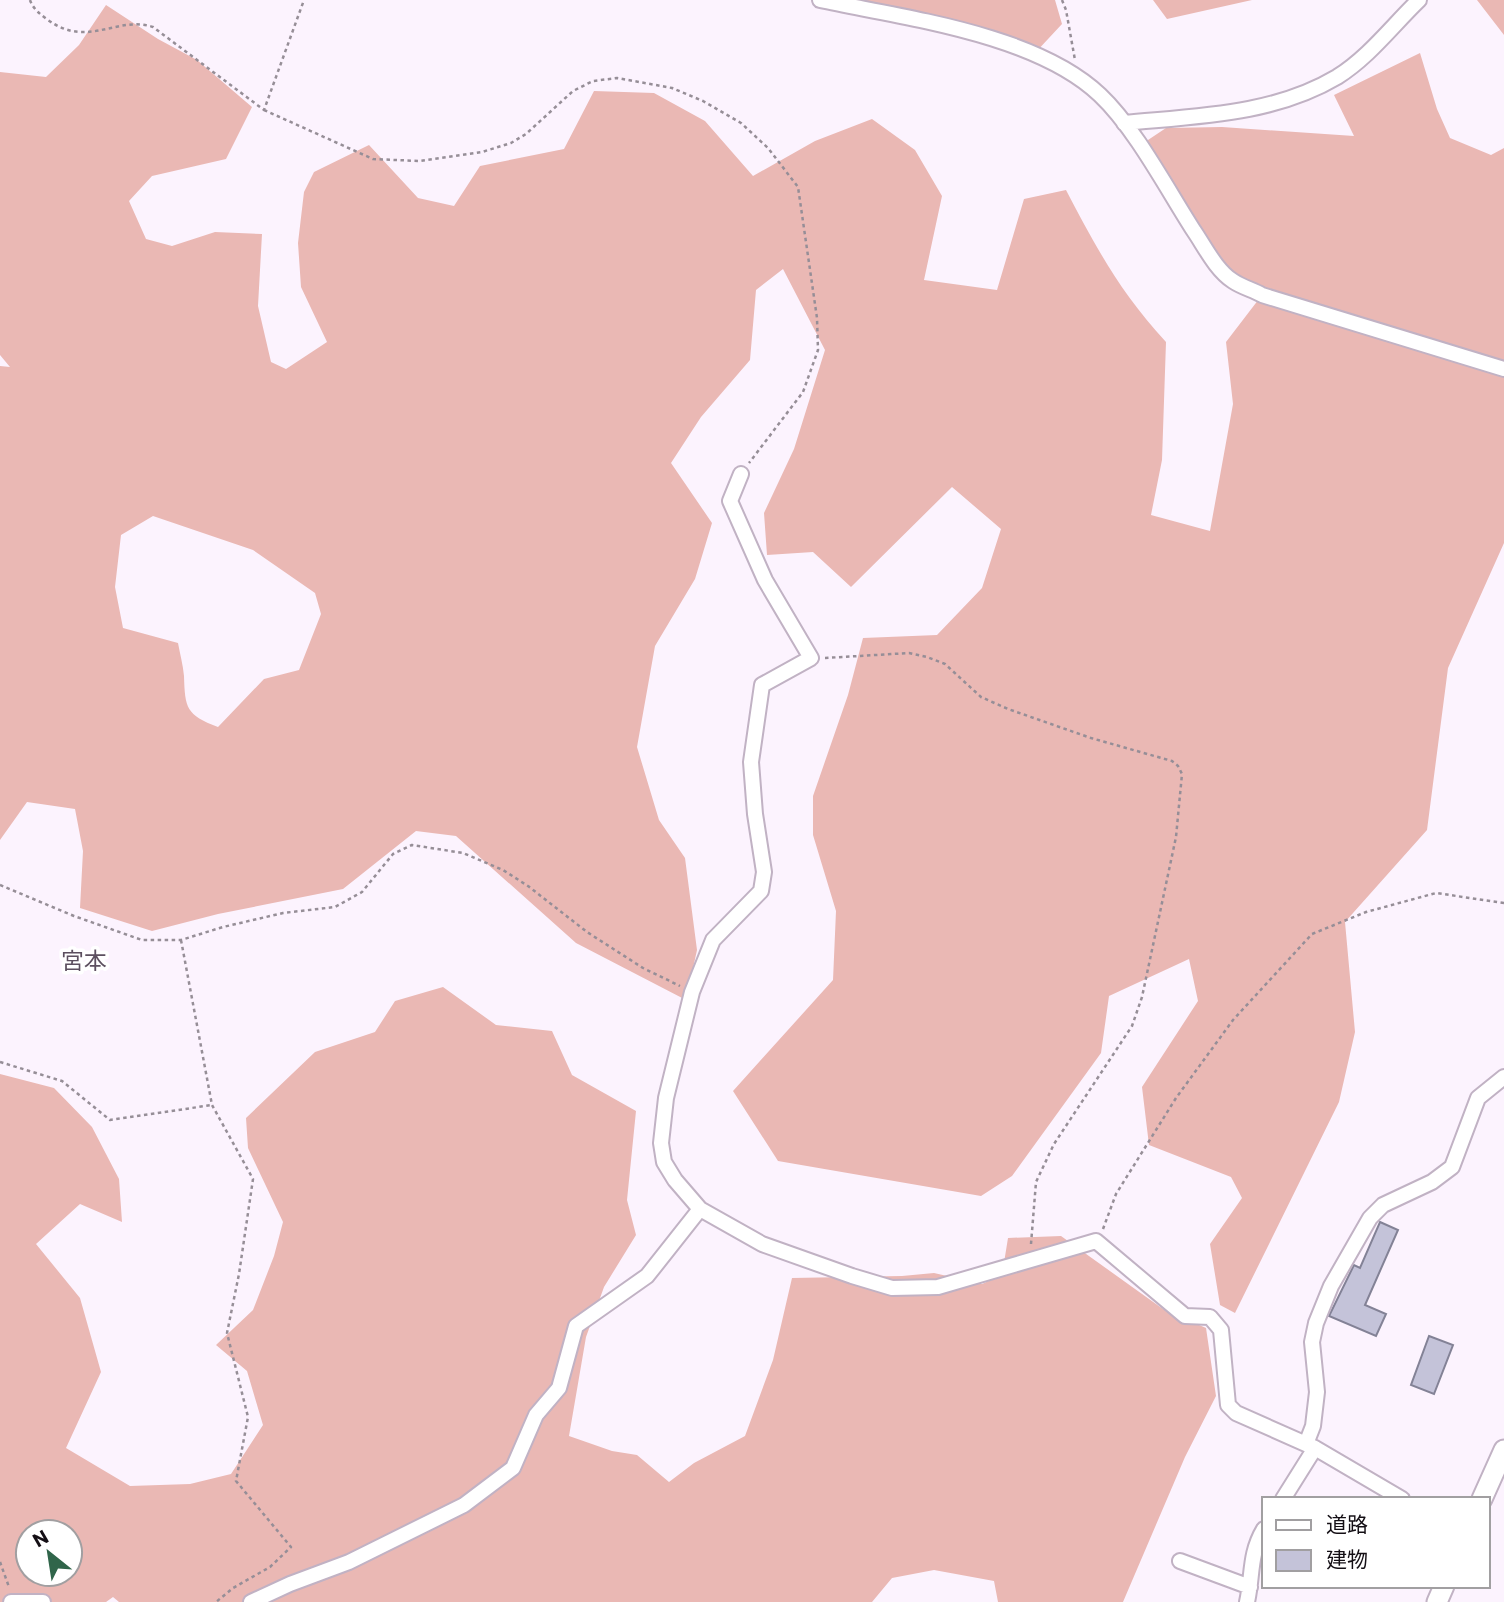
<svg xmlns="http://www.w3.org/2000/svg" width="1504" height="1602" viewBox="0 0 1504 1602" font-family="Commissioner,'Noto Sans JP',sans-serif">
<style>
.forest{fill:#eab8b4;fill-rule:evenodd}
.building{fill:#c4c3d9;stroke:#838296;stroke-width:2}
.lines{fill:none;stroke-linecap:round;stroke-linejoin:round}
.minor-casing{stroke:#c1b2c4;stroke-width:18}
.major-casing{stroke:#c1b2c4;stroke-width:23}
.path{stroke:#968e97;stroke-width:2.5;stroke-dasharray:3.5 3.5;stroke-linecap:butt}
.minor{stroke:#fff;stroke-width:14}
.major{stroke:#fff;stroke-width:19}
.labels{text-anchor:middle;stroke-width:7;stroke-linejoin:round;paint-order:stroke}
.quarter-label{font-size:23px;fill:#5c4f5f;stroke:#fff}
</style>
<rect width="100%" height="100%" fill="#fcf3fe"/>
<path class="forest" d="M 820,0 L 1055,0 L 1062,24 L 1035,53 Z
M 1153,0 L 1252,0 L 1167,19 Z
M 1477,0 L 1504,0 L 1504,35 Z
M 106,5 L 158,39 L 197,60 L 252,107 L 226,159 L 152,176 L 129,201 L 146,239 L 172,246 L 215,232 L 262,234 L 258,306 L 271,362 L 286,369 L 327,342 L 301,287 L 298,243 L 304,192 L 314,172 L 369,145 L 418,198 L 454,206 L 480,166 L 564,149 L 594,91 L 654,93 L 705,121 L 753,176 L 815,141 L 872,119 L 915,150 L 942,196 L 924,280 L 997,290 L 1024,199 L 1066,190 C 1097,249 1120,292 1166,342 L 1162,460 L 1151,515 L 1210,531 L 1233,404 L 1226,342 L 1262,295 L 1232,280 L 1139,146 L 1166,128 L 1222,127 L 1354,136 L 1334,95 L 1420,53 L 1437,109 L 1450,138 L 1491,155 L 1504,148 L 1504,543 L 1448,668 L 1427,830 L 1345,922 L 1355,1032 L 1339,1102 L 1235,1313 L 1220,1305 L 1210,1244 L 1242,1198 L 1231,1177 L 1149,1145 L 1142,1087 L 1198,1001 L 1189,959 L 1109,996 L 1101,1053 L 1012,1176 L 981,1196 L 778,1161 L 733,1091 L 833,980 L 836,911 L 813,835 L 813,796 L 848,695 L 863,638 L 937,635 L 982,588 L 1001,529 L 952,487 L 851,587 L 813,552 L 767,555 L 764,513 L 794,449 L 825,350 L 783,269 L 756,290 L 750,360 L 701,417 L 671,463 L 712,523 L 695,579 L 655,646 L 637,747 L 659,820 L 685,858 L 697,950 L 686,1000 L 576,943 L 456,836 L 416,831 L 343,889 L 218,914 L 152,931 L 80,908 L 83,851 L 75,809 L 27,802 L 0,840 L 0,366 L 10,367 L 0,355 L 0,72 L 46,77 L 79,45 ZM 153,516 L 253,550 L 315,593 L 321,614 L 299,670 L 264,679 L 218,727 C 186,715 185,708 184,676 C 183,665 180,654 178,643 L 123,628 L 115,587 L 121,535 Z
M 443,987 L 496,1025 L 552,1031 L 572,1075 L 636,1111 L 627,1200 L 636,1235 L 604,1287 L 586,1337 L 569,1436 L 612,1451 L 637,1455 L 669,1482 L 694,1463 L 745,1436 L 773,1360 L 792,1278 L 902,1276 L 934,1273 L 982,1284 L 1002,1275 L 1008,1238 L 1061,1236 L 1163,1309 L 1206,1328 L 1216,1396 L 1185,1457 L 1123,1602 L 998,1602 L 994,1581 L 934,1570 L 892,1578 L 872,1602 L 119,1602 L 113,1597 L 106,1602 L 0,1602 L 0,1074 L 54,1088 L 92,1127 L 119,1179 L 122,1222 L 80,1204 L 36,1244 L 80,1298 L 101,1372 L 66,1448 L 130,1486 L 190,1484 L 231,1474 L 263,1425 L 247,1371 L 216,1345 L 253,1310 L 274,1256 L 283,1222 L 248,1148 L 246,1118 L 315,1052 L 375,1032 L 395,1001 ZM 28,1532 L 70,1532 L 70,1574 L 28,1574 Z"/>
<path class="building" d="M 1380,1222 L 1398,1230 L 1365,1305 L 1386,1314 L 1376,1336 L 1329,1316 L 1354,1265 L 1360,1268 Z
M 1429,1336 L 1453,1345 L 1434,1394 L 1411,1385 Z"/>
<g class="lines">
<defs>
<path id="minor" d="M 820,0 C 905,18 1036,34 1100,95 C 1135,128 1167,189 1194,231 C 1205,247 1216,270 1233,281 C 1242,287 1253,290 1262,295 L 1504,369
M 1124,123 C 1197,116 1273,115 1337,77 C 1369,57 1392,26 1419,0
M 741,474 L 730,501 L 765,580 L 811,658 L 762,685 L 751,762 L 755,814 L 764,872 L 761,891 L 713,940 L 692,992 L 666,1098 L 661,1143 L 664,1162 L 675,1180 L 700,1209 L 762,1244 L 852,1276 L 892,1288 L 938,1287 L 1096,1241 L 1185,1316 L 1210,1317 L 1221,1330 L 1228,1405 L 1236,1413 L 1315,1448 L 1402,1499
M 1306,1444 L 1313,1426 L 1317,1392 L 1312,1342 L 1316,1323 L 1331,1286 L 1370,1218 L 1383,1205 L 1432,1182 L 1452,1167 L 1478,1098 L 1504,1077
M 1283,1499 L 1315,1448
M 1180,1561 L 1250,1587
M 11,1602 L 43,1602
M 251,1602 L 290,1584 L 349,1562 L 464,1505 L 513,1468 L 536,1415 L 559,1388 L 576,1326 L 647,1276 L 700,1209
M 1247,1602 C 1253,1575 1249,1554 1264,1529"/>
<path id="major" d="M 1482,1499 L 1504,1450
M 1437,1602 L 1444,1586"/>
</defs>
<use href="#minor" class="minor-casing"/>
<use href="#major" class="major-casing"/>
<path class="path" d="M 30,0 C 33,9 40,14 48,20 C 88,49 117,15 153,27 L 264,110 L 304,0
M 1062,0 L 1066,10 L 1075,60
M 264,110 L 373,159 L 419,161 L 482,152 L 511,143 L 526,134 L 573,91 L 593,81 L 617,78 L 672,88 L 703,101 L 741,123 L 768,148 L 798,187 L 817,318 L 818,350 L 803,392 L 749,463
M 825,658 L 909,653 L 927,657 L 945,664 L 981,697 L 1008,709 L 1091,738 L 1172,761 L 1178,766 L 1182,774 L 1176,837 L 1142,997 L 1132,1026 L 1054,1144 L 1036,1182 L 1031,1244
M 0,885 L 74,916 L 142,940 L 181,940 L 223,927 L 283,913 L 335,907 L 362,892 L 393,854 L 412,845 L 463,853 L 503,870 L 528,886 L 587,932 L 643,968 L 680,986
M 181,940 L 212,1105 L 253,1179 L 239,1274 L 227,1333 L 248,1417 L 236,1481 L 291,1547 L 270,1567 L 233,1588 L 216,1602
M 0,1062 L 62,1081 L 110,1120 L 212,1105
M 1103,1229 L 1116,1194 L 1176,1098 L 1233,1020 L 1312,934 L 1366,912 L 1436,893 L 1504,903
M 0,1562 L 9,1587"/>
<use href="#minor" class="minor"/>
<use href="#major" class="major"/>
</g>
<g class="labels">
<g class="quarter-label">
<text x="84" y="969">宮本</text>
</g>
</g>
<rect x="1262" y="1497" width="228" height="91" fill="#ffffff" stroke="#a19fa1" stroke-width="2"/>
<rect x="1276" y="1520" width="35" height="10" fill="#ffffff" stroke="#a19fa1" stroke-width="2"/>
<text x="1326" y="1532" font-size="21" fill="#140f15">道路</text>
<rect x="1276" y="1550" width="35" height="21" fill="#c4c3d9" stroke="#a19fa1" stroke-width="2"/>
<text x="1326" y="1567" font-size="21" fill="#140f15">建物</text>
<g transform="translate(49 1553) rotate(330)"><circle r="33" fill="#ffffff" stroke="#a19fa1" stroke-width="2"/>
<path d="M0-5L12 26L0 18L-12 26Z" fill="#30654a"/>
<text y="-10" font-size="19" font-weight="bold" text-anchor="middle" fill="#140f15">N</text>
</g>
</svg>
